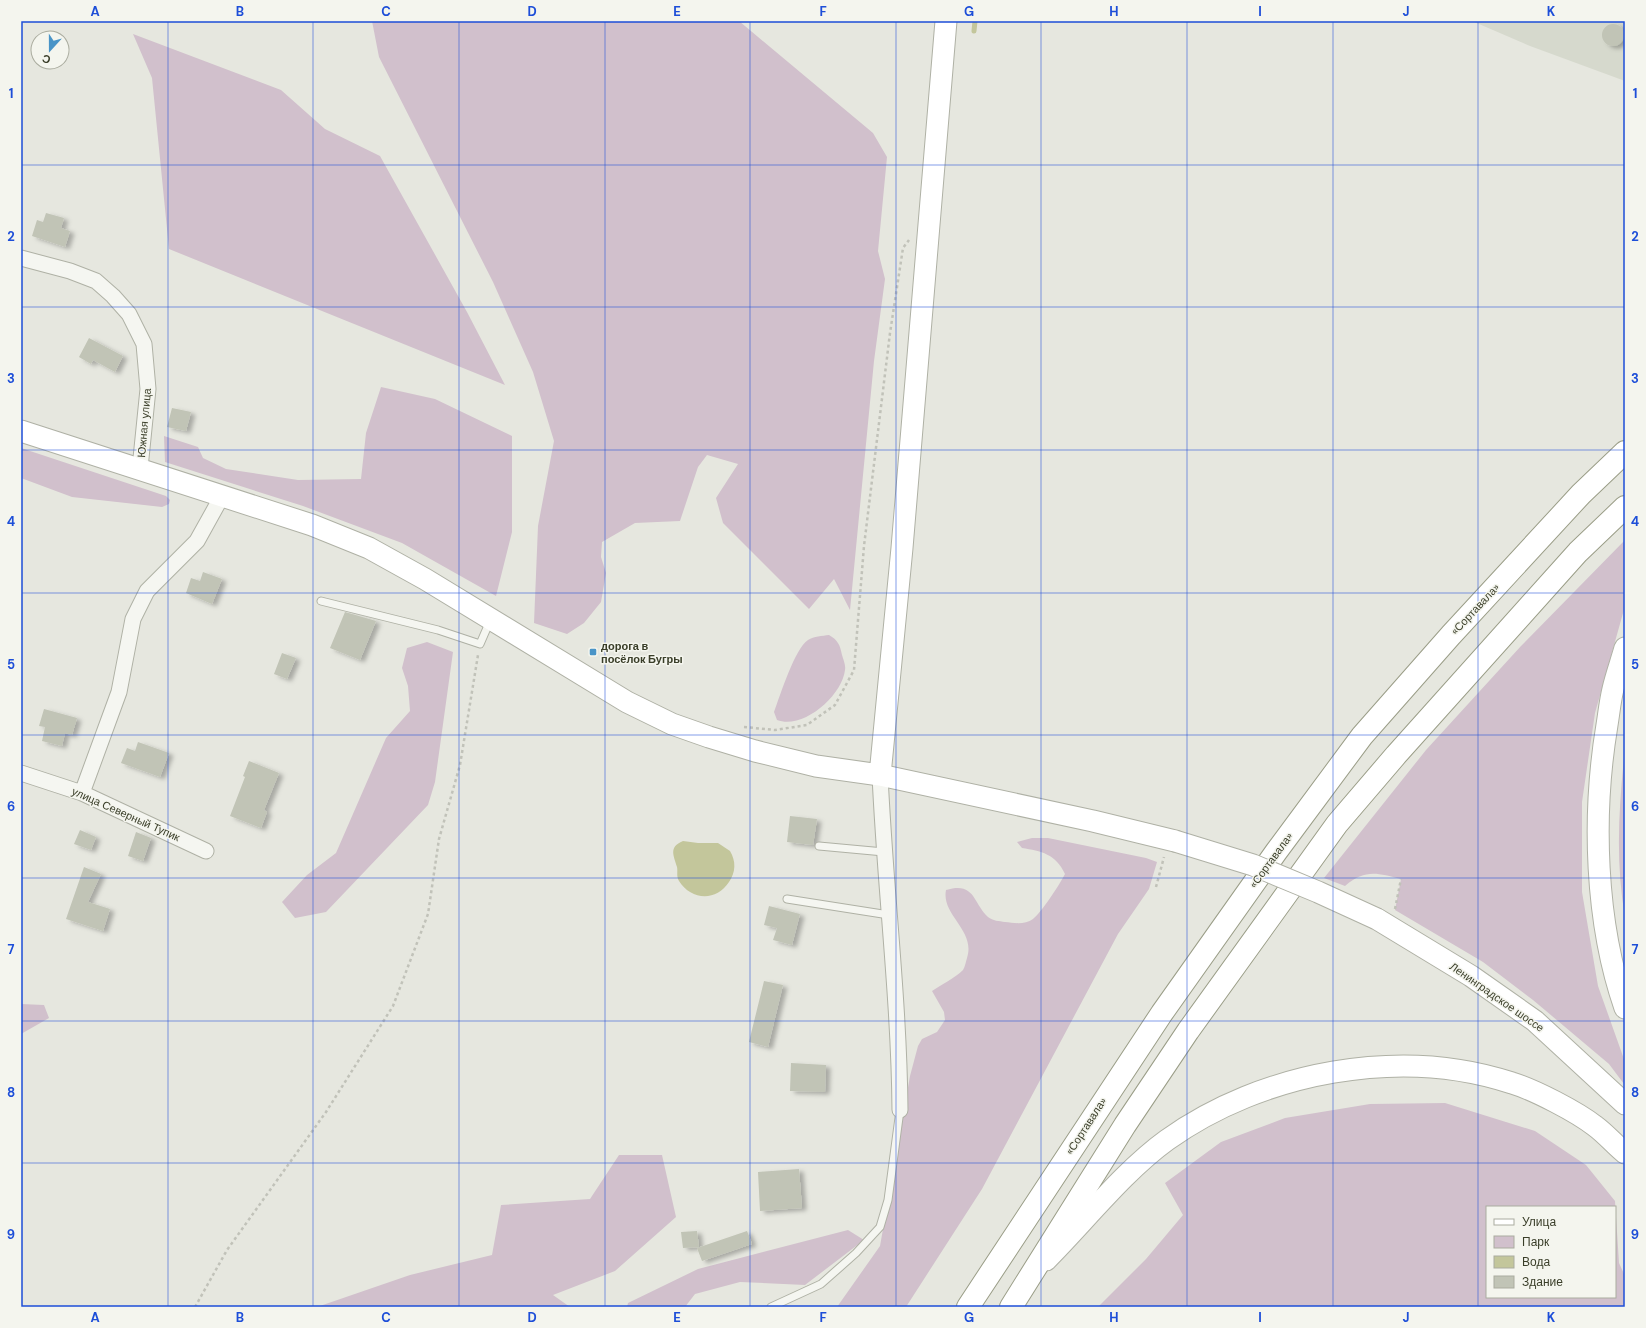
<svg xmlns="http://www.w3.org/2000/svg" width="1646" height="1328" viewBox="0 0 1646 1328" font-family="'DM Sans',sans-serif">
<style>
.built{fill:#d6d9cd}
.green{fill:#d1c0cc;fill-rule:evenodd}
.water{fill:#c3c69b}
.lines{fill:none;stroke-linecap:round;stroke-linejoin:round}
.stream{stroke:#c3c69b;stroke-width:5}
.building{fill:#c1c4b6;filter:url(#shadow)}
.service-casing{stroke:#afb1a5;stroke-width:9}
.minor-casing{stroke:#afb1a5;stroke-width:17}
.secondary-casing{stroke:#afb1a5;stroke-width:23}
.trunk-casing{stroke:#9a9d87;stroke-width:24}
.path{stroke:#c1c2b9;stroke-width:2.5;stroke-dasharray:3 3;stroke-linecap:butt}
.service{stroke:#f5f6f1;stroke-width:7}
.minor{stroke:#f5f6f1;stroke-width:15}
.secondary{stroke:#fff;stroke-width:21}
.trunk{stroke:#fff;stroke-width:22}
.secondary-bridge-casing{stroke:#afb1a5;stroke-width:23;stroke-linecap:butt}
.secondary-bridge{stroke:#fff;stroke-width:21}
.grid{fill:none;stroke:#1d4ed8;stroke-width:1;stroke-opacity:0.55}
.poi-dot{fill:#4994c7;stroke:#f4f5ee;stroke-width:1.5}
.labels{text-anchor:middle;stroke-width:3;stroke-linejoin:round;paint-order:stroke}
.street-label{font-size:11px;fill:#3a3e29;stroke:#f4f5ee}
.poi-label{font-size:11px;font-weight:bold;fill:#3a3e29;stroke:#f4f5ee;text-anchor:start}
.neatline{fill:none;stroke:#1d4ed8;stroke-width:1.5}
.grid-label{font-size:13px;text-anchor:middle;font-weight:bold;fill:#1d4ed8}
</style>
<defs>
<filter id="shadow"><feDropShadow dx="4.5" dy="2.5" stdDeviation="2" flood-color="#0004"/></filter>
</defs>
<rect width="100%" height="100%" fill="#e6e7df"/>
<path class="built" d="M 1472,21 L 1625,21 L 1625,81 L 1530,46 Z"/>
<path class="green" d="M 372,21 L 739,21 L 873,133 L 887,157 L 878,251 L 885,279 L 874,361 L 850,610 L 834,579 L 809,609 L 723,523 L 716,498 L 738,464 L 707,455 L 698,467 L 680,521 L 635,523 L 602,542 L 601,557 L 606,573 L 601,602 L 584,623 L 567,634 L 534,623 L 538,526 L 554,441 L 533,372 L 493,282 L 379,57 Z
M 133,34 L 281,90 L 325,129 L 380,156 L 467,312 L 505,385 L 169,249 L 152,78 Z
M 381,387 L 435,399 L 512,436 L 512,532 L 496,596 L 402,543 L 303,506 L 165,462 L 164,436 L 198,447 L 203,458 L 226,469 L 298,480 L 361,479 L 366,433 Z
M 21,448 L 166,496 L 170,500 L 169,504 L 162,507 L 72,497 L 21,478 Z
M 1625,540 L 1625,606 L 1595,713 L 1582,802 L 1582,892 L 1598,986 L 1625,1062 L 1624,1084 L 1609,1064 L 1533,1000 L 1483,962 L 1395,910 L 1401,879 C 1377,873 1365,869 1345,886 L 1324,878 L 1426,750 L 1521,646 Z
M 829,635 C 838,640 840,645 842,655 C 843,659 846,665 845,670 C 842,696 803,730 777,720 L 774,712 C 780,696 795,648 808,640 C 814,636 822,636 829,635 Z
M 427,642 L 453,652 L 435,782 L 428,805 L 326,912 L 295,918 L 282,902 L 307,875 L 336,853 L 386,738 L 410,711 L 408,686 L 402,668 L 407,648 Z
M 1625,748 L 1625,917 C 1615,860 1619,805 1625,748 Z
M 1032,838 L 1048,838 L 1146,858 L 1157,862 L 1149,889 L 1118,934 L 982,1189 L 906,1307 L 837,1307 L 880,1246 L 910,1076 L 918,1046 L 922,1039 L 937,1032 L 945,1020 L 944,1012 L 932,991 C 941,985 955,978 963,970 C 965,967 966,961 967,958 C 976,930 941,915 946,890 C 975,881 973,903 988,917 C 993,921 999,921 1005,922 C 1014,923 1025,925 1033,919 C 1041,913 1060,884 1065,874 C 1056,854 1041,851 1022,848 L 1017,842 Z
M 21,1004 L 44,1005 L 49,1018 L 21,1034 Z
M 1445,1103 L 1535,1131 L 1586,1165 L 1615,1201 L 1619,1263 L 1625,1276 L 1625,1307 L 1098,1307 L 1146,1259 L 1183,1215 L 1165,1183 L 1221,1142 L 1285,1118 L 1370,1104 ZM 1487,1207 L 1615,1207 L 1615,1297 L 1487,1297 Z
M 619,1155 L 662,1155 L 676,1217 L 615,1271 L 553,1295 L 570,1307 L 317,1307 L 410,1275 L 492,1255 L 501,1205 L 590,1199 Z
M 848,1230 L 864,1240 L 805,1285 L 740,1282 L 695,1294 L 685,1307 L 627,1307 L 628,1303 L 698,1269 Z"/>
<path class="water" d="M 683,841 L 698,843 L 718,843 L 730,851 C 736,861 736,872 729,882 C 716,902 691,900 679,881 C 676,876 678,872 677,867 C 674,856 668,847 683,841 Z"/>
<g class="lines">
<path class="stream" d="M 974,31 L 975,21"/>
</g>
<path class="building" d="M1602 35a11 11 0 1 1 22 0a11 11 0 1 1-22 0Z
M 46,213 L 64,218 L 61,228 L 70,231 L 65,247 L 32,236 L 37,220 L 43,222 Z
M 89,338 L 123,356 L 115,372 L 93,360 L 91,364 L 79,357 Z
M 172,408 L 191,412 L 186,431 L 167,427 Z
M 203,572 L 222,579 L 212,604 L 186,593 L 191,578 L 200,581 Z
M 345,612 L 376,621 L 360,660 L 330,648 Z
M 282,653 L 296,658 L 287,679 L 274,674 Z
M 44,709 L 77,718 L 72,735 L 65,733 L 62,746 L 42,741 L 45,727 L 39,726 Z
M 138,742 L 169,753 L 160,777 L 121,763 L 127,748 L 135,751 Z
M 249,761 L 279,773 L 264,810 L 267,812 L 261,828 L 230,816 L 245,777 L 243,776 Z
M 790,816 L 817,819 L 813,845 L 787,842 Z
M 80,830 L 96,837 L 91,850 L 74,844 Z
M 136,832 L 151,838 L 143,861 L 128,856 Z
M 84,867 L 101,874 L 88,902 L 110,909 L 103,931 L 66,919 Z
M 769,906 L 800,914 L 792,945 L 773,940 L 777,928 L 764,925 Z
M 764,981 L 783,985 L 768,1047 L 749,1042 Z
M 791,1063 L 826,1065 L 825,1092 L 790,1091 Z
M 799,1169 L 802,1208 L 760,1211 L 758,1172 Z
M 697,1231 L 699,1247 L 683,1248 L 681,1232 Z
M 747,1231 L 752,1244 L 702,1261 L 697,1248 Z"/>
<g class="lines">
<defs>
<path id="service" d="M 321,601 L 438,630 L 480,644 L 490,621
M 819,846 L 884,852
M 787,899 L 889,915
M 771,1307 L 821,1284 L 856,1253 L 880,1227 L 888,1200 L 900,1110"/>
<path id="minor" d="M 21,258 L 70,271 L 96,281 L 113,296 L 129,314 L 144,344 L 148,389 L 140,468
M 21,773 L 82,793 L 206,851
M 880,775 C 885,887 899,998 900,1110
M 82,793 L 119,692 L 133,619 L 147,591 L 197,541 L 222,496"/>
<path id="secondary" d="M 21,431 L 312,525 L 369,548 L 425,579 L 627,702 L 672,724 L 709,737 L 755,751 L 816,766 L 880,775 L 1093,821 L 1175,841
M 1625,648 C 1621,662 1616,676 1613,689 C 1610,701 1609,713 1607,725 C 1592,815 1595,922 1625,1008
M 880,775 L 902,548 L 946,21
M 1377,919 L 1471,976 L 1535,1021 L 1625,1104
M 1046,1260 C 1084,1222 1124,1171 1167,1140 C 1262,1072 1400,1046 1512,1083 C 1535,1090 1577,1112 1595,1126 C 1606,1134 1615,1145 1625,1153"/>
<path id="trunk" d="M 968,1307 L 1162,1013 L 1276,852 L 1362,736 L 1451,635 L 1581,494 L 1625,452
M 1011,1307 L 1125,1125 L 1188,1031 L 1337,824 L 1396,755 L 1578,552 L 1625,507"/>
</defs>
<use href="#service" class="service-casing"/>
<use href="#minor" class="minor-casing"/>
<use href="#secondary" class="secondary-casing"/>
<use href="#trunk" class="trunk-casing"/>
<path class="path" d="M 744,727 L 775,730 L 807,725 L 835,705 L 854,670 L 864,546 L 890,333 L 903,248 L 909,240
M 1156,887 L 1164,857
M 1395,909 L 1401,879
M 195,1307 L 227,1250 L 326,1112 L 393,1006 L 428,914 L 439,839 L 460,765 L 478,655"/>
<use href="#service" class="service"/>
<use href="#minor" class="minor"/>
<use href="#secondary" class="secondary"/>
<use href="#trunk" class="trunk"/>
<defs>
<path id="secondary-bridge" d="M 1175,841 L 1253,865 L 1318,892 L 1377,919"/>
</defs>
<use href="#secondary-bridge" class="secondary-bridge-casing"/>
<use href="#secondary-bridge" class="secondary-bridge"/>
</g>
<path class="grid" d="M 168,21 L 168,1307M 313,21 L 313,1307M 459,21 L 459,1307M 605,21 L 605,1307M 750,21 L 750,1307M 896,21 L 896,1307M 1041,21 L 1041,1307M 1187,21 L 1187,1307M 1333,21 L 1333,1307M 1478,21 L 1478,1307M 21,165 L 1625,165M 21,307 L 1625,307M 21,450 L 1625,450M 21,593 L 1625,593M 21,735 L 1625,735M 21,878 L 1625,878M 21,1021 L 1625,1021M 21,1163 L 1625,1163"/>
<rect class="poi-dot" x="589" y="648" width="8" height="8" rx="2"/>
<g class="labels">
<g class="street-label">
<text transform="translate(144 423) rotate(-85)" y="4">Южная улица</text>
<text transform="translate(1475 609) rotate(-47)" y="4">«Сортавала»</text>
<text transform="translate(126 814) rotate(24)" y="4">улица Северный Тупик</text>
<text transform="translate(1271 860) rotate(-54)" y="4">«Сортавала»</text>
<text transform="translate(1497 997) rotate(35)" y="4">Ленинградское шоссе</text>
<text transform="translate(1086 1126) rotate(-57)" y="4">«Сортавала»</text>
</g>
<g class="poi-label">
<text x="601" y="650">дорога в<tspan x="601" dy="13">посёлок Бугры</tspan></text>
</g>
</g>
<rect width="1646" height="1328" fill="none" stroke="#f4f5ee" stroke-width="44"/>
<rect x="1486" y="1206" width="130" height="92" fill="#f4f5ee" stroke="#aaac9f"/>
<rect x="1494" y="1219" width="20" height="6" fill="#ffffff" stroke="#aaac9f"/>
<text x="1522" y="1226" font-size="12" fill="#3a3e29">Улица</text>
<rect x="1494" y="1236" width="20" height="12" fill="#d1c0cc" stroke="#aaac9f"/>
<text x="1522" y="1246" font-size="12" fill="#3a3e29">Парк</text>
<rect x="1494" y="1256" width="20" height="12" fill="#c3c69b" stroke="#aaac9f"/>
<text x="1522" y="1266" font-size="12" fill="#3a3e29">Вода</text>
<rect x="1494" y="1276" width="20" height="12" fill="#c1c4b6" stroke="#aaac9f"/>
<text x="1522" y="1286" font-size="12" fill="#3a3e29">Здание</text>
<g transform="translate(50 50) rotate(201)"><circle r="19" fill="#f4f5ee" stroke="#aaac9f"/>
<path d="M0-3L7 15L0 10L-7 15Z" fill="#4994c7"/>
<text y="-6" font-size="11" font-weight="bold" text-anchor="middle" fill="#3a3e29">С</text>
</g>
<rect x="22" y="22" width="1602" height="1284" class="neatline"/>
<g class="grid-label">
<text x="95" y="16">A</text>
<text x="240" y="16">B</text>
<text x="386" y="16">C</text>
<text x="532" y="16">D</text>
<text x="677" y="16">E</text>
<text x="823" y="16">F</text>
<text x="969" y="16">G</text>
<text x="1114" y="16">H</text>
<text x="1260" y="16">I</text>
<text x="1406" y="16">J</text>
<text x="1551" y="16">K</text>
<text x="11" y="98">1</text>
<text x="1635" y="98">1</text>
<text x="11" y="241">2</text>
<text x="1635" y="241">2</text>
<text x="11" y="383">3</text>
<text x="1635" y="383">3</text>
<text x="11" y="526">4</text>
<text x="1635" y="526">4</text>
<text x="11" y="669">5</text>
<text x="1635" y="669">5</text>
<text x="11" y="811">6</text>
<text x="1635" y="811">6</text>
<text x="11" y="954">7</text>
<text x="1635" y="954">7</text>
<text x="11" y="1097">8</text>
<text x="1635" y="1097">8</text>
<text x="11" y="1239">9</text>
<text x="1635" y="1239">9</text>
<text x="95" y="1322">A</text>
<text x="240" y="1322">B</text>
<text x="386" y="1322">C</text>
<text x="532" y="1322">D</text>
<text x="677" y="1322">E</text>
<text x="823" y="1322">F</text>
<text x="969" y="1322">G</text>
<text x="1114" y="1322">H</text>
<text x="1260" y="1322">I</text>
<text x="1406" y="1322">J</text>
<text x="1551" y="1322">K</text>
</g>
</svg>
